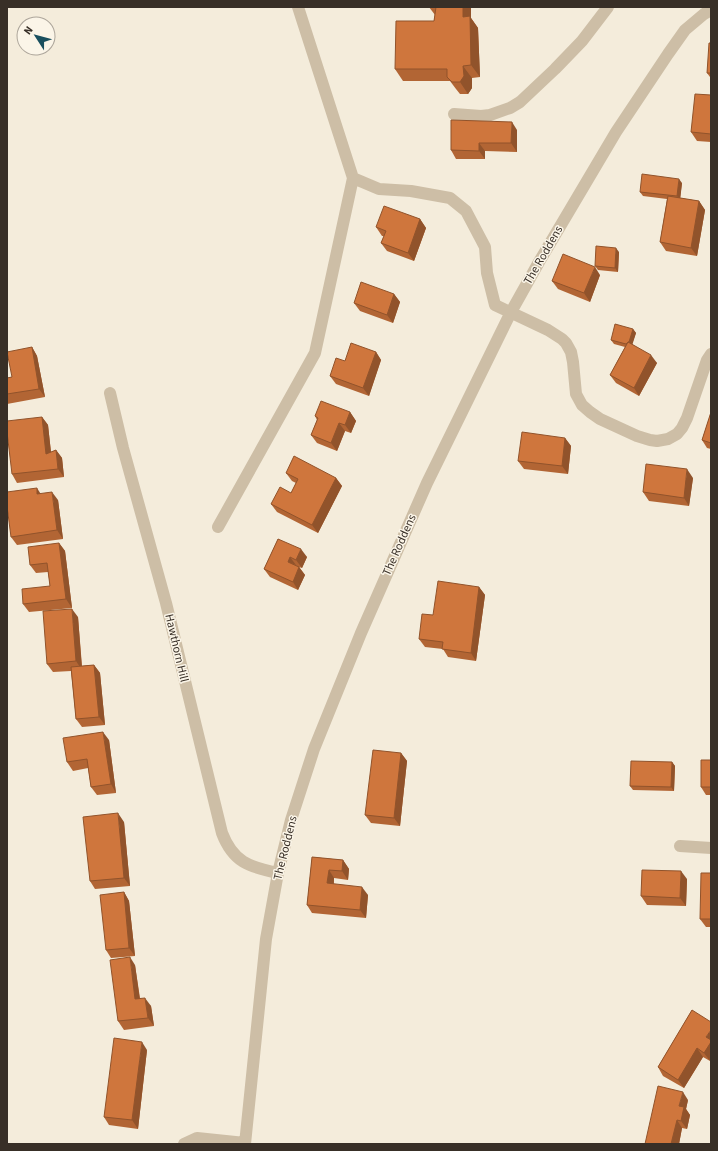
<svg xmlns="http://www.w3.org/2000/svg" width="718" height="1151" viewBox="0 0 718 1151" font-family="'Source Sans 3',sans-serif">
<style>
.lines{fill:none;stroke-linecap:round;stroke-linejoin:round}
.minor{stroke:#cdbea6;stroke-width:12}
.wall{fill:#b26534}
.shaded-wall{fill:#91532b}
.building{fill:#cf763d;stroke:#91532b}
.labels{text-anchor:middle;stroke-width:3;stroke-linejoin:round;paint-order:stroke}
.street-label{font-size:12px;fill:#382f27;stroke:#fbf5e8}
</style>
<rect width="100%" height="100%" fill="#f4ecdb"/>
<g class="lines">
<path class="minor" d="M 454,114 L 481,116 L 490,115 L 510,108 L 520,102 L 555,69 L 582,41 L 608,7
M 353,178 L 379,189 L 411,191 L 450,198 L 466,211 L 485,247 L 487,273 L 495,305 L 548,330 L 562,339 L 566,343 L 571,352 L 573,362 L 576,394 L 582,405 L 590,412 L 600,419 L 637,436 L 650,440 L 657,441 L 668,439 L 677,434 L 682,428 L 687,418 L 707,360 L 711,354
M 110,393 L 123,448 L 166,603 L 222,833 C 233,862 249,867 278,873
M 218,527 L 315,353 L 353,178 L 298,7
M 680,846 L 711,848
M 184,1144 L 197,1138 L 245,1143
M 245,1144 L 266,939 L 278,873 L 291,820 L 314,749 L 361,633 L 427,483 L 511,312 L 539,262 L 616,132 L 668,54 L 685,30 L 704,14 L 711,10"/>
</g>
<path class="wall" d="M 429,7 L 471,7 L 471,18 L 478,28 L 480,77 L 472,78 L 472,88 L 468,94 L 460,94 L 456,89 L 450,81 L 403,81 L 395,69 L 434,21 L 435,15 Z
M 711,43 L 711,77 L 710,77 L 707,73 Z
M 711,95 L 711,142 L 697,141 L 691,132 Z
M 517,130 L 517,152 L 485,151 L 485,159 L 456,159 L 451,150 Z
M 682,183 L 680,198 L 699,201 L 705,210 L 697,256 L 666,251 L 660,242 L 667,199 L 643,196 L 640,192 Z
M 420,219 L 426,228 L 414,261 L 387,251 L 381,243 L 384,236 L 382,236 L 376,227 Z
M 619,252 L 618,272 L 598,270 L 595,266 Z
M 600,275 L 590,302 L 558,289 L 552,281 Z
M 394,294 L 400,302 L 393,323 L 360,311 L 354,303 Z
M 633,329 L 636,333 L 632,344 L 657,363 L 639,396 L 616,383 L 610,375 L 625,347 L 614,344 L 611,340 Z
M 32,347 L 37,356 L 45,397 L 7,404 L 7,378 L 12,377 Z
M 376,352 L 381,360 L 369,396 L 336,384 L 330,376 L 345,361 Z
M 350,412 L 356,421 L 351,433 L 345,431 L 337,451 L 317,443 L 311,435 L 317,420 L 315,416 Z
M 711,412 L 711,449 L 707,448 L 702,440 Z
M 42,417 L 48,425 L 51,452 L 56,450 L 62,458 L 64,477 L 17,483 L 12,474 Z
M 565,438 L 571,446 L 568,474 L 524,469 L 518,461 Z
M 286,473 L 336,478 L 342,486 L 318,533 L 277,512 L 271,504 L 291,493 L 296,483 L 292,481 Z
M 693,478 L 689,506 L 649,501 L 643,492 Z
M 58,500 L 63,539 L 17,545 L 11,537 Z
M 278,539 L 307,557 L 302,568 L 296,566 L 299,567 L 305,575 L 298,590 L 270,577 L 264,569 Z
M 59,543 L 65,551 L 72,608 L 29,612 L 23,604 L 50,586 L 48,572 L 36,573 L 30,565 Z
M 479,587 L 485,595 L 476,661 L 448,657 L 443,649 L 425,647 L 419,639 L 433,615 Z
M 78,617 L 82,666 L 94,665 L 100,673 L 105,725 L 82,727 L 76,719 L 71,671 L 53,672 L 47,664 Z
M 109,740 L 116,793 L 97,795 L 91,787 L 88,768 L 73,771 L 67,762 Z
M 401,753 L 407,761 L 400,826 L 371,823 L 365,815 Z
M 711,760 L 711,795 L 706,795 L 701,787 Z
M 672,762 L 675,766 L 674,791 L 633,790 L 630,786 Z
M 124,822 L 130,886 L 95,889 L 90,881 Z
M 312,857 L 343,860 L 349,869 L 348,880 L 334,878 L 334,884 L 368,895 L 366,918 L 312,913 L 307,905 Z
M 711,873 L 711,927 L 706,927 L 700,919 Z
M 687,879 L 686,906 L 647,905 L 641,896 Z
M 124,892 L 129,901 L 135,956 L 111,958 L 106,950 Z
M 135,965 L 140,998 L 151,1006 L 154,1026 L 124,1030 L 118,1021 Z
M 692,1010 L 710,1061 L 703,1057 L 684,1088 L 663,1076 L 658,1067 Z
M 147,1050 L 138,1129 L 109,1125 L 104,1117 Z
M 688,1100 L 686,1109 L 690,1115 L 687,1129 L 682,1128 L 679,1144 L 645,1144 Z"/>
<path class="shaded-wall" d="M 463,7 L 471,7 L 471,18 L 478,28 L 480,77 L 471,65 L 463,17 Z
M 463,66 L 472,78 L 472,88 L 468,94 L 460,82 Z
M 512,122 L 517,130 L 517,152 L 511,143 Z
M 479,143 L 485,151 L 485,159 L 479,151 Z
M 679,179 L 682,183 L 680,201 L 677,196 Z
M 699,201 L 705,210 L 697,256 L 691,248 Z
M 420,219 L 426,228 L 414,261 L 408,253 Z
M 616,248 L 619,252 L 618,272 L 615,268 Z
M 595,267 L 600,275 L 590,302 L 584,293 Z
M 394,294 L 400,302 L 393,323 L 387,315 Z
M 633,329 L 636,333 L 631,349 L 628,345 Z
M 32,347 L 37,356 L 45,397 L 39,389 Z
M 376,352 L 381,360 L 369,396 L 363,388 Z
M 651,355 L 657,363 L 639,396 L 634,388 Z
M 350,412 L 356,421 L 351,433 L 345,425 Z
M 42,417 L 48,425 L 52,462 L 46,454 Z
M 339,423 L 345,431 L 337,451 L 331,443 Z
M 565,438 L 571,446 L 568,474 L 562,466 Z
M 56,450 L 62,458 L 64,477 L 58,469 Z
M 687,469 L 693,478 L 689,506 L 684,498 Z
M 336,478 L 342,486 L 318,533 L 312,525 Z
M 37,488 L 42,496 L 37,494 Z
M 52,492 L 58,500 L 63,539 L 57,530 Z
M 59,543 L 65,551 L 72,608 L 66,599 Z
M 301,549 L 307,557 L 302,568 L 296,560 Z
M 290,557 L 296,565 L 288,562 Z
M 299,567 L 305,575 L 298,590 L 293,582 Z
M 479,587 L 485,595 L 476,661 L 471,653 Z
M 72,609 L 78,617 L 82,670 L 76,661 Z
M 94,665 L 100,673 L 105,725 L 99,717 Z
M 103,732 L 109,740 L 116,793 L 111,784 Z
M 401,753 L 407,761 L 400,826 L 394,818 Z
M 672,762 L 675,766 L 674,791 L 671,787 Z
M 118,813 L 124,822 L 130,886 L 124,878 Z
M 343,860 L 349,869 L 348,880 L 342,871 Z
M 329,870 L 334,878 L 333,891 L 327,883 Z
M 681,871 L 687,879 L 686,906 L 680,898 Z
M 362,887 L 368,895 L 366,918 L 360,910 Z
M 124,892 L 129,901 L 135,956 L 129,948 Z
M 130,957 L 135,965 L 141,1008 L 135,999 Z
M 145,998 L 151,1006 L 154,1026 L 148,1018 Z
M 711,1030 L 711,1060 L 710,1061 L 704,1053 L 706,1037 Z
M 142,1042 L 147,1050 L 138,1129 L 132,1120 Z
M 697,1048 L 703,1057 L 684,1088 L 678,1080 Z
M 683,1092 L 688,1100 L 686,1109 L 690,1115 L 687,1129 L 681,1121 L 679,1106 Z
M 677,1120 L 682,1128 L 679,1144 L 671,1144 Z"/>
<path class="building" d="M 436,7 L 463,7 L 463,17 L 470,16 L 471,65 L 463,66 L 464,76 L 460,82 L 452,82 L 447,77 L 447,69 L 395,69 L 396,21 L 434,21 Z
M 709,43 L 711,43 L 711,73 L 707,73 Z
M 695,94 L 711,95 L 711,134 L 691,132 Z
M 451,120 L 512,122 L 511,143 L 479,143 L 479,151 L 451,150 Z
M 642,174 L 679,179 L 677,196 L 640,192 Z
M 668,196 L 699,201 L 691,248 L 660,242 Z
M 384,206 L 420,219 L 408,253 L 381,243 L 386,231 L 376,227 Z
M 596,246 L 616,248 L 615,268 L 595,266 Z
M 563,254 L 595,267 L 584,293 L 552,281 Z
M 361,282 L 394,294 L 387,315 L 354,303 Z
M 615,324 L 633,329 L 629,342 L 628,342 L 626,344 L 611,340 Z
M 628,342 L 651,355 L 634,388 L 610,375 Z
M 351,343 L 376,352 L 363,388 L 330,376 L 336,358 L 345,361 Z
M 32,347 L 39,389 L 7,394 L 7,378 L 12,377 L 7,352 Z
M 321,401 L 350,412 L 345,425 L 339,423 L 331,443 L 311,435 L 318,418 L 315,416 Z
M 711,412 L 711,443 L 702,440 Z
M 42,417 L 46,454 L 56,450 L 58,469 L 12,474 L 7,432 L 7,421 Z
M 522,432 L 565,438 L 562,466 L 518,461 Z
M 294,456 L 336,478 L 312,525 L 271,504 L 280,487 L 291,493 L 298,479 L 286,473 Z
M 646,464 L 687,469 L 684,498 L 643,492 Z
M 37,488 L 37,494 L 52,492 L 57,530 L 11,537 L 7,506 L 7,492 Z
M 278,539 L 301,549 L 296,560 L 290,557 L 288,562 L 299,567 L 293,582 L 264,569 Z
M 59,543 L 66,599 L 23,604 L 22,589 L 50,586 L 47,563 L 30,565 L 28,547 Z
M 438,581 L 479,587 L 471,653 L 442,649 L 443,642 L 419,639 L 422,614 L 433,615 Z
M 72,609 L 76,661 L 47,664 L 43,611 Z
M 94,665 L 99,717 L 76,719 L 71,667 Z
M 103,732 L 111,784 L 91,787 L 87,759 L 67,762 L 63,738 Z
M 373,750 L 401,753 L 394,818 L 365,815 Z
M 701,760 L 711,760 L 711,787 L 701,787 Z
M 631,761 L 672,762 L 671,787 L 630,786 Z
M 118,813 L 124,878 L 90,881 L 83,817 Z
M 312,857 L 343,860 L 342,871 L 329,870 L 327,883 L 362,887 L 360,910 L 307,905 Z
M 642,870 L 681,871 L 680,898 L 641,896 Z
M 701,873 L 711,873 L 711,919 L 700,919 Z
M 124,892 L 129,948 L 106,950 L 100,895 Z
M 130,957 L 135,999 L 145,998 L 148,1018 L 118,1021 L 110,960 Z
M 692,1010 L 711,1022 L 711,1030 L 706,1037 L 711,1040 L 711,1042 L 704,1053 L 697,1048 L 678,1080 L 658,1067 Z
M 114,1038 L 142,1042 L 132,1120 L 104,1117 Z
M 658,1086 L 683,1092 L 679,1106 L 684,1107 L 681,1121 L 677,1120 L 671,1144 L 645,1144 Z"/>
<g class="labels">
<g class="street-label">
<text transform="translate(543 255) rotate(-60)" y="4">The Roddens</text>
<text transform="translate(399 545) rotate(-66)" y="4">The Roddens</text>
<text transform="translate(177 648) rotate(77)" y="4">Hawthorn Hill</text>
<text transform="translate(285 848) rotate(-76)" y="4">The Roddens</text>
</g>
</g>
<rect width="718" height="1151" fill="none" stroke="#382f27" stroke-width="16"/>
<g transform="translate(36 36) rotate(306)"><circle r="19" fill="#fbf5e8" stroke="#ada69b"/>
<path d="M0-3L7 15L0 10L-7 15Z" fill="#194f5e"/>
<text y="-6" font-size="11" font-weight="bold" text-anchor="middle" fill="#382f27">N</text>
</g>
</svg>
